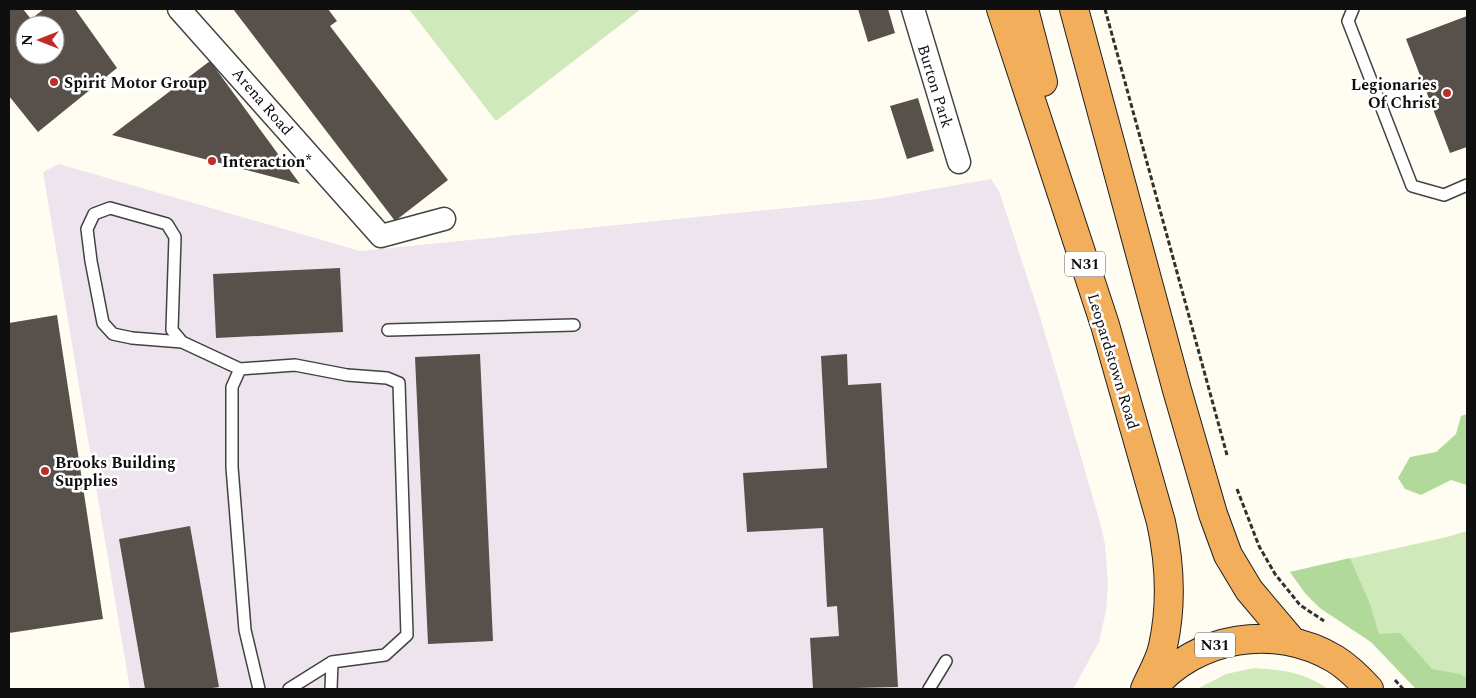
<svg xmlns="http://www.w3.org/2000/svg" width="1476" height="698" viewBox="0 0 1476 698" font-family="Spectral,serif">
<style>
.industrial{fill:#ede4ed}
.green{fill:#cfe9bb}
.forest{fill:#b1da9a}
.building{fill:#58514b;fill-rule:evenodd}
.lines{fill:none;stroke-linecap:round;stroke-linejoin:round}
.lane-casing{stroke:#424242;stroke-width:14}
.street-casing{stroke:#424242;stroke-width:25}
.highway-casing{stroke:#202020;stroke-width:30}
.path{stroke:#313131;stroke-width:3;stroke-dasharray:5 2.5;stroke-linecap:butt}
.lane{stroke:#fff;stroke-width:11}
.street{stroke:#fff;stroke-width:22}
.highway{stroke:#f3ae5b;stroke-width:28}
.poi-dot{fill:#bf2d27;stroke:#fff;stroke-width:2}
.labels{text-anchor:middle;stroke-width:5;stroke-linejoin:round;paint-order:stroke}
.shield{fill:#fff;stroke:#575757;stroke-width:1}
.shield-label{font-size:15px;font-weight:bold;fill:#0f0f0f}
.poi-label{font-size:16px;font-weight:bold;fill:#0f0f0f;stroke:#fff;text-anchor:start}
.street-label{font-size:16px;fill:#0f0f0f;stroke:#fff}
</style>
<rect width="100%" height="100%" fill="#fffdf1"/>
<path class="industrial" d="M 59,164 L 360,251 L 877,199 L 991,179 L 999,191 L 1039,313 L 1100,522 L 1105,544 L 1108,584 L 1106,611 L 1099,642 L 1073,689 L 130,689 L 43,172 Z"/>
<path class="green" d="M 409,9 L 641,9 L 496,121 Z
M 1467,531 L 1467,689 L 1416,689 L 1371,642 L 1320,608 L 1305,593 L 1290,572 L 1447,537 Z
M 1254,668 C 1283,670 1304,672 1328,689 L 1197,689 L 1226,674 Z"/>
<path class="forest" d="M 1467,414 L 1467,485 L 1451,480 L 1421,495 L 1405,489 L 1398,478 L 1410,457 L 1436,452 L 1456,434 L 1461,416 Z
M 1350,558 L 1370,604 L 1379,634 L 1400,633 L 1432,669 L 1460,674 L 1467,678 L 1467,689 L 1416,689 L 1371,642 L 1320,608 L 1305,593 L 1290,572 Z"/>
<path class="building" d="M 9,9 L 23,9 L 31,19 L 44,9 L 75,9 L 117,68 L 38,132 L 9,96 ZM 25,25 L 55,25 L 55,55 L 25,55 Z
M 233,9 L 328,9 L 337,21 L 330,26 L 448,180 L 395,221 Z
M 858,9 L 888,9 L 895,33 L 868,42 Z
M 1467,16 L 1467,147 L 1450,153 L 1406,39 Z
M 210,61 L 300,184 L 112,135 Z
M 918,98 L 934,151 L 907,159 L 890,106 Z
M 340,268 L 343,332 L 216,338 L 213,274 Z
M 57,315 L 103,619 L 9,633 L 9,323 Z
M 480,354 L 493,641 L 428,644 L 415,357 Z
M 847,354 L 848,385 L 881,383 L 898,687 L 813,689 L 810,638 L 839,636 L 837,606 L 827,607 L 823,528 L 747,532 L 743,473 L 827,468 L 821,356 Z
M 190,526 L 219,687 L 206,689 L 145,689 L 119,539 Z"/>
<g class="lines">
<defs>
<path id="lane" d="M 1353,9 L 1348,21 L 1412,186 L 1444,195 L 1467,185
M 388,330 L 574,325
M 182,342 L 172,330 L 175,237 L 167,224 L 110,208 L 94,214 L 87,229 L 91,261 L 103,323 L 113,334 L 132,338 L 182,342 L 240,369
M 259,689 L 245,630 L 232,467 L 232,387 L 240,369 L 295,365 L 347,375 L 387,378 L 399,383 L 407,635 L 385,655 L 332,662 L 331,689
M 289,689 L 332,662
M 929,689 L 946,661"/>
<path id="street" d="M 179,9 L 381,236 L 444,219
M 913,9 L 959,162"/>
<path id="highway" d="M 1001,9 L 1105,325 L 1161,522 C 1170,563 1172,605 1163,646 C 1160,661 1151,675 1145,689
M 1024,9 L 1043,82
M 1074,9 L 1177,390 L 1213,514 L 1228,555 L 1249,590 L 1292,641
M 1152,689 C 1196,636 1275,623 1335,659 C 1348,667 1359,678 1369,689"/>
</defs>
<use href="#lane" class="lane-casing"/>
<use href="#street" class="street-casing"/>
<use href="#highway" class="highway-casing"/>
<path class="path" d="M 1105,9 L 1227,455
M 1237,489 L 1259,546 L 1275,574 L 1300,605 L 1324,621
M 1395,680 L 1403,689"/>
<use href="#lane" class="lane"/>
<use href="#street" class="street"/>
<use href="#highway" class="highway"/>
</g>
<g class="poi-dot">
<circle cx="54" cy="82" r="5"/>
<circle cx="1447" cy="93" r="5"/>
<circle cx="212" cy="161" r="5"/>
<circle cx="45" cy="471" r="5"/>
</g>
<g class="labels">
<g class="shield">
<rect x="1065" y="251.5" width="40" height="25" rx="4"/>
<rect x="1195" y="632.5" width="40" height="25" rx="4"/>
</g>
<g class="shield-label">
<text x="1085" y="269">N31</text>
<text x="1215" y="650">N31</text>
</g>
<g class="poi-label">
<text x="64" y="88">Spirit Motor Group</text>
<text x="1437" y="90" text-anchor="end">Legionaries<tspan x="1437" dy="18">Of Christ</tspan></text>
<text x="222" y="167">Interaction*</text>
<text x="55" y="468">Brooks Building<tspan x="55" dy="18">Supplies</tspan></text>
</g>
<g class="street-label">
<text transform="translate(936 86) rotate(73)" y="6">Burton Park</text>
<text transform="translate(263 101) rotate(49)" y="6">Arena Road</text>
<text transform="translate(1114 361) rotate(73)" y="6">Leopardstown Road</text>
</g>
</g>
<rect width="1476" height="698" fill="none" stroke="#0f0f0f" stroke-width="20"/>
<g transform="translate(40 40) rotate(270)"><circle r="24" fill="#ffffff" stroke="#9f9f9f"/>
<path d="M0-4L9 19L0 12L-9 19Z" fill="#bf2d27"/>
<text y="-8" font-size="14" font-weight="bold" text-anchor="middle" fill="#0f0f0f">N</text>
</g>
</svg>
